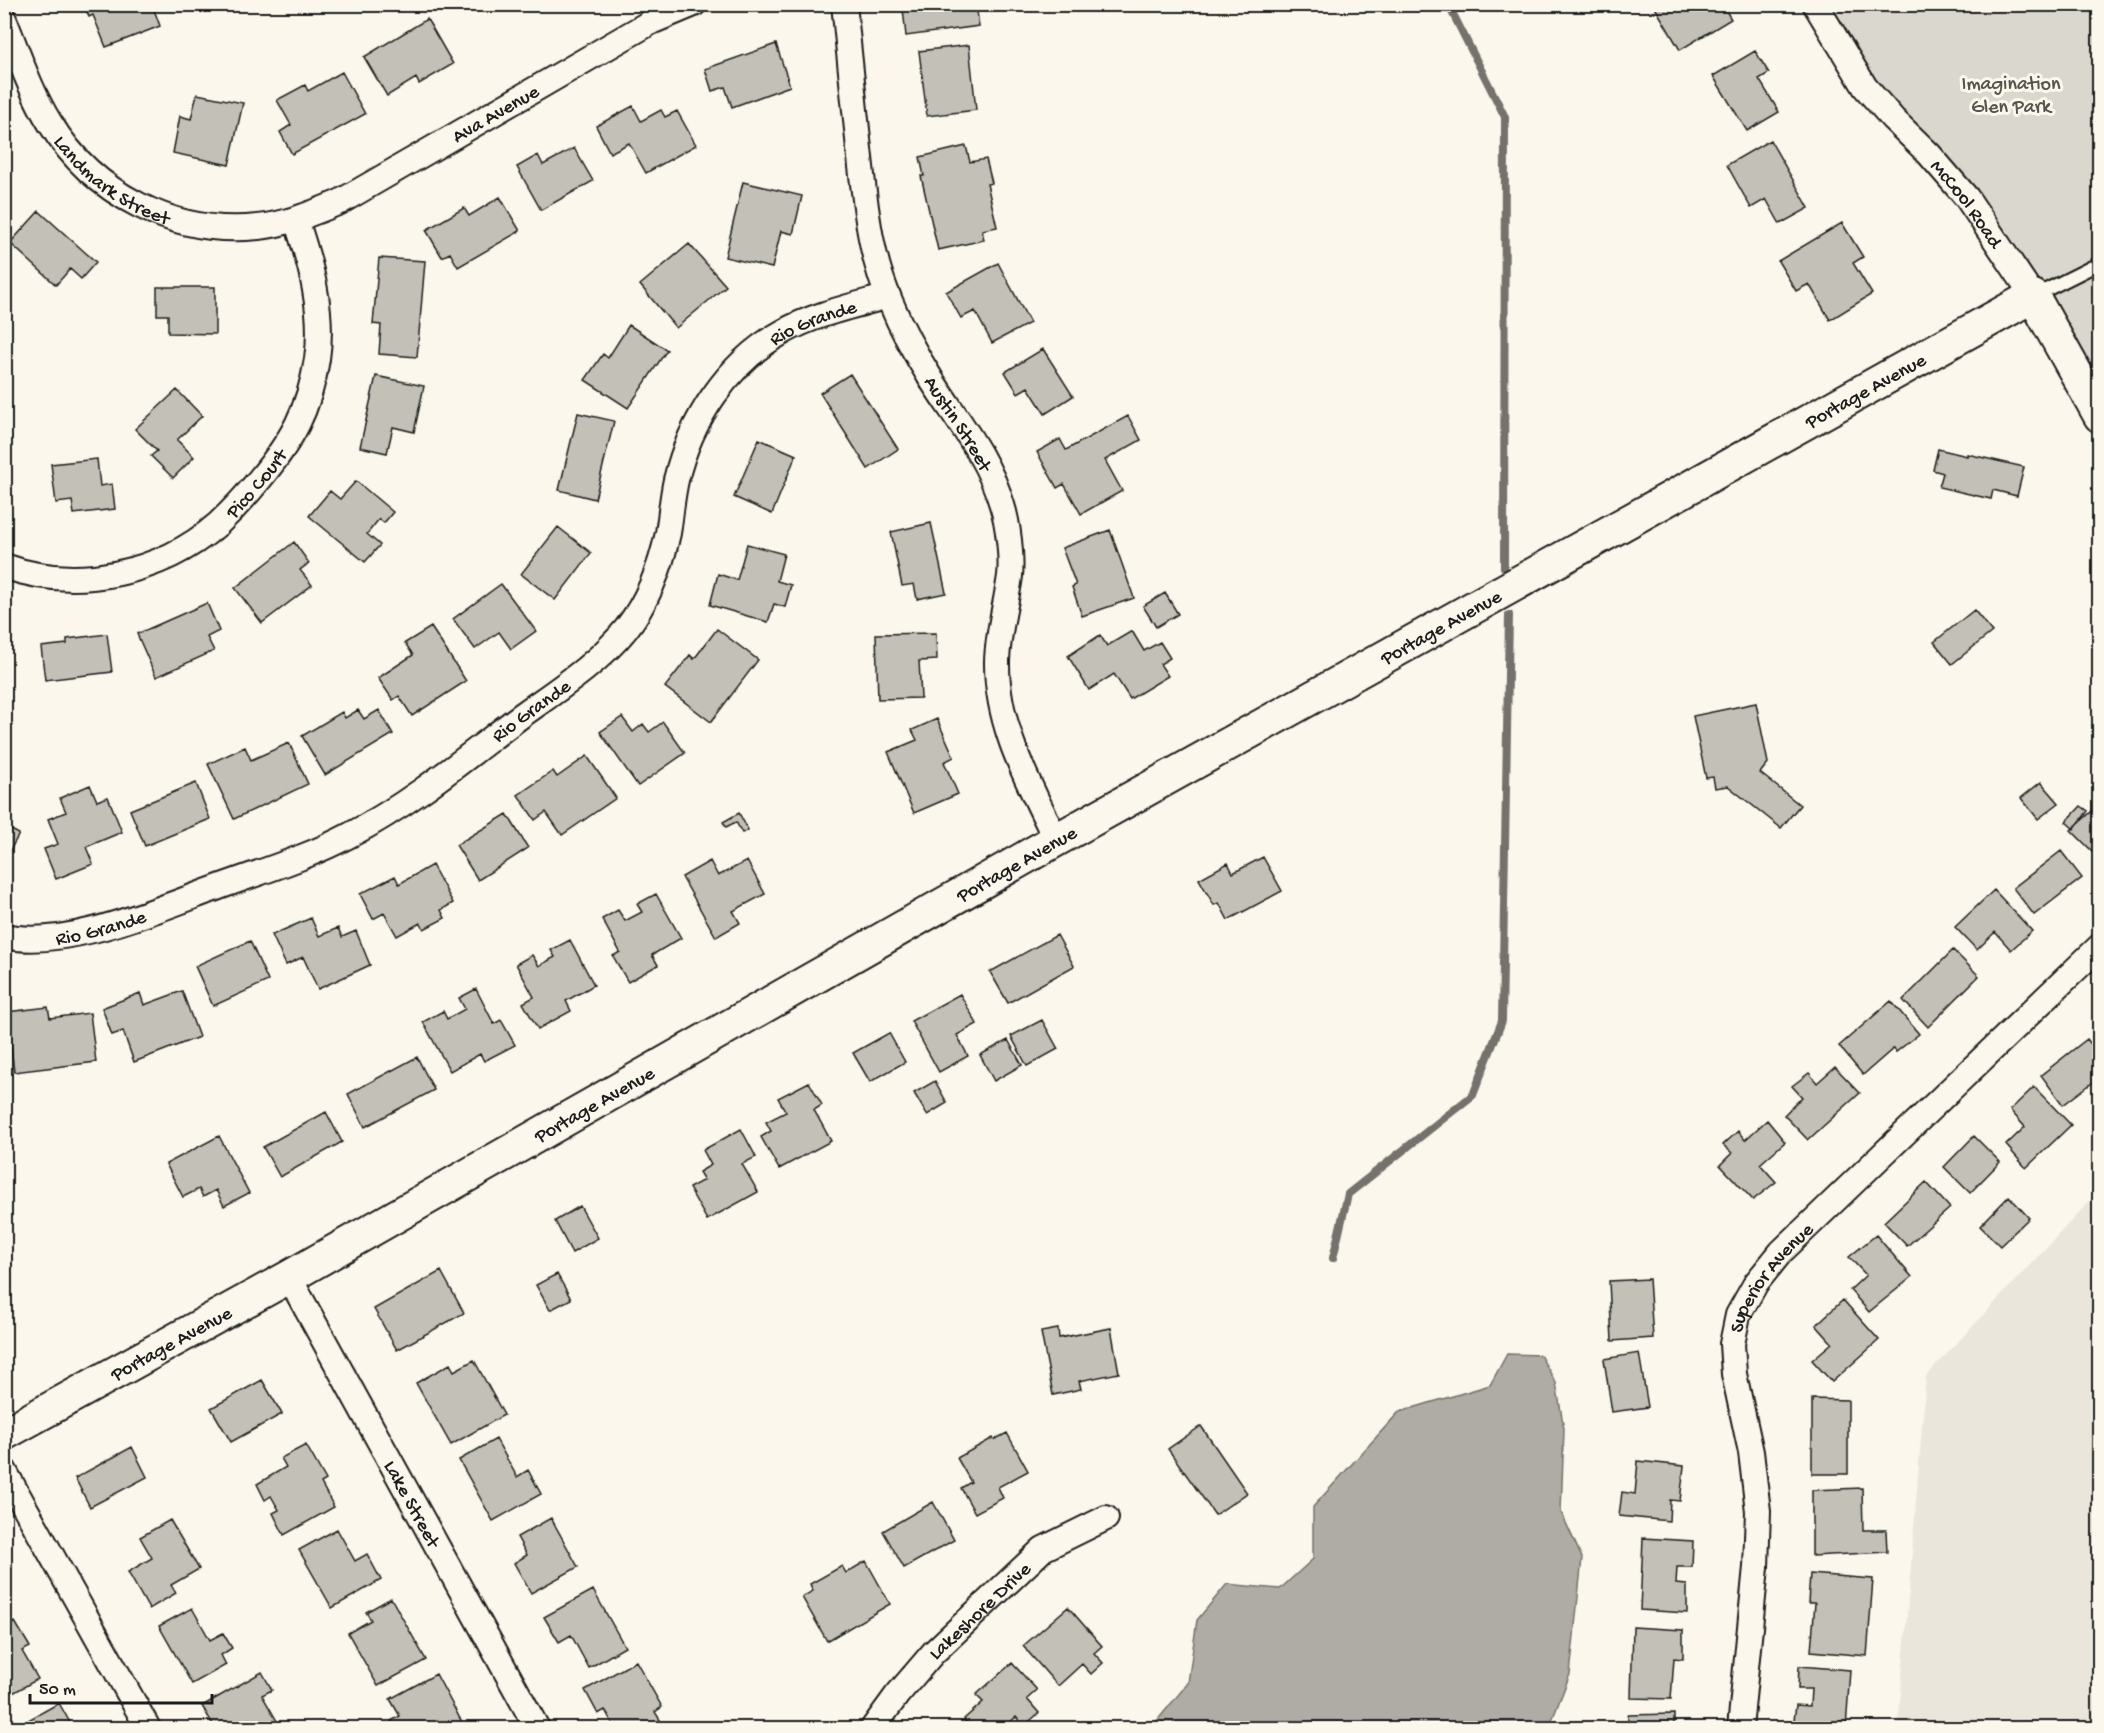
<svg xmlns="http://www.w3.org/2000/svg" width="2104" height="1733" viewBox="0 0 2104 1733" font-family="'Gochi Hand',sans-serif">
<style>
.built{fill:#eae6dc}
.green{fill:#dad7ce;stroke:#7b7a75;stroke-width:1.5}
.water{fill:#afaca5;stroke:#74726e;stroke-width:1.5}
.lines{fill:none;stroke-linecap:round;stroke-linejoin:round}
.stream{stroke:#74726e;stroke-width:8}
.building{fill:#c3c0b8;stroke:#1c1c1c;stroke-width:1.5}
.service-casing{stroke:#1c1c1c;stroke-width:16}
.minor-casing{stroke:#1c1c1c;stroke-width:28}
.tertiary-casing{stroke:#1c1c1c;stroke-width:36}
.service{stroke:#fbf7ec;stroke-width:12}
.minor{stroke:#fbf7ec;stroke-width:24}
.tertiary{stroke:#fbf7ec;stroke-width:32}
.labels{text-anchor:middle;stroke-width:6;stroke-linejoin:round;paint-order:stroke}
.park-label{font-size:20px;fill:#555451;stroke:#fbf7ec}
.street-label{font-size:20px;fill:#1c1c1c;stroke:#fbf7ec}
</style>
<rect width="100%" height="100%" fill="#fbf7ec"/>
<filter id="ink" filterUnits="userSpaceOnUse"><feTurbulence type="fractalNoise" baseFrequency=".0167" numOctaves="2"/><feDisplacementMap in="SourceGraphic" scale="12" xChannelSelector="R" yChannelSelector="G"/><feConvolveMatrix kernelMatrix="1 2 1 2 8 2 1 2 1" color-interpolation-filters="sRGB"/></filter>
<g filter="url(#ink)">
<path class="built" d="M 2099,1191 L 2099,1728 L 1898,1728 L 1926,1376 Z"/>
<path class="green" d="M 1831,5 L 2099,5 L 2099,399 L 1971,185 L 1949,158 L 1900,109 L 1879,85 Z"/>
<path class="water" d="M 1507,1354 L 1540,1355 L 1556,1383 L 1564,1429 L 1561,1512 L 1582,1558 L 1570,1674 L 1549,1728 L 1151,1728 L 1188,1683 L 1197,1620 L 1227,1584 L 1280,1589 L 1313,1559 L 1313,1507 L 1399,1412 L 1490,1385 Z"/>
<g class="lines">
<path class="stream" d="M 1448,4 L 1505,117 L 1504,567
M 1333,1258 L 1348,1194 L 1473,1095 L 1502,1021 L 1509,615"/>
</g>
<path class="building" d="M 84,4 L 152,4 L 160,26 L 106,47 L 93,15 L 89,17 Z
M 910,4 L 976,4 L 979,26 L 906,36 L 903,9 L 910,8 Z
M 1653,4 L 1722,4 L 1731,19 L 1680,50 Z
M 427,19 L 453,64 L 419,84 L 416,78 L 387,96 L 364,57 Z
M 776,44 L 790,86 L 732,107 L 725,87 L 712,91 L 705,69 Z
M 969,45 L 976,110 L 927,116 L 919,51 Z
M 1755,51 L 1769,73 L 1759,79 L 1779,112 L 1747,131 L 1713,76 Z
M 342,72 L 365,114 L 292,154 L 280,132 L 291,125 L 277,100 L 305,85 L 308,91 Z
M 197,94 L 243,103 L 229,165 L 173,153 L 180,116 L 191,119 Z
M 633,106 L 641,121 L 661,110 L 665,117 L 677,111 L 696,145 L 646,173 L 629,143 L 610,153 L 596,126 Z
M 1770,140 L 1809,208 L 1780,224 L 1766,199 L 1751,208 L 1727,165 Z
M 966,146 L 970,162 L 986,159 L 992,183 L 987,184 L 997,227 L 982,230 L 984,240 L 938,250 L 921,176 L 924,176 L 920,157 Z
M 574,148 L 593,181 L 541,210 L 517,167 L 538,155 L 543,165 Z
M 743,182 L 802,196 L 793,234 L 781,231 L 772,268 L 725,257 Z
M 500,197 L 520,231 L 458,267 L 450,253 L 442,257 L 426,230 L 464,208 L 469,216 Z
M 39,211 L 96,262 L 81,279 L 70,269 L 56,285 L 10,243 Z
M 1842,223 L 1863,257 L 1853,263 L 1872,294 L 1830,320 L 1809,284 L 1796,291 L 1778,261 Z
M 689,244 L 726,286 L 676,328 L 640,285 Z
M 379,258 L 425,261 L 417,357 L 379,354 L 381,325 L 373,324 Z
M 998,263 L 1030,323 L 992,343 L 975,311 L 961,318 L 946,292 Z
M 157,287 L 215,287 L 215,334 L 168,333 L 168,315 L 157,315 Z
M 629,325 L 667,350 L 628,408 L 585,380 L 603,354 L 608,358 Z
M 1043,349 L 1073,396 L 1045,414 L 1028,387 L 1018,393 L 1005,372 Z
M 850,374 L 898,449 L 868,469 L 820,393 Z
M 376,376 L 424,386 L 414,432 L 393,427 L 387,453 L 360,447 Z
M 177,390 L 202,416 L 177,440 L 194,457 L 173,478 L 151,456 L 157,451 L 135,429 Z
M 578,413 L 614,421 L 595,499 L 559,490 Z
M 1128,416 L 1141,440 L 1105,460 L 1122,491 L 1081,514 L 1064,484 L 1057,488 L 1037,452 L 1060,439 L 1066,450 Z
M 759,439 L 796,455 L 772,514 L 734,497 Z
M 1938,449 L 1967,456 L 1967,454 L 2024,467 L 2017,496 L 1993,490 L 1991,499 L 1939,487 L 1943,473 L 1933,470 Z
M 97,459 L 100,486 L 112,484 L 115,509 L 74,514 L 72,501 L 56,503 L 51,464 Z
M 356,481 L 393,512 L 384,523 L 379,519 L 367,534 L 380,545 L 365,562 L 309,516 L 330,491 L 340,499 Z
M 931,523 L 946,593 L 917,599 L 914,584 L 902,586 L 891,532 Z
M 558,527 L 591,553 L 555,600 L 521,574 Z
M 1110,530 L 1134,598 L 1082,616 L 1072,587 L 1076,585 L 1062,548 Z
M 294,542 L 309,563 L 300,570 L 312,585 L 262,623 L 235,588 Z
M 747,544 L 784,554 L 777,581 L 791,585 L 785,607 L 774,604 L 768,622 L 710,605 L 718,574 L 737,580 Z
M 501,584 L 536,631 L 511,649 L 499,632 L 475,649 L 453,619 Z
M 1165,593 L 1178,614 L 1156,627 L 1143,606 Z
M 207,603 L 219,631 L 207,637 L 214,651 L 156,677 L 137,634 Z
M 1974,610 L 1992,632 L 1952,664 L 1934,642 Z
M 431,627 L 466,681 L 412,716 L 399,696 L 393,700 L 378,678 L 413,655 L 405,643 Z
M 717,629 L 758,660 L 711,722 L 665,687 L 690,655 L 694,659 Z
M 1132,631 L 1144,651 L 1160,642 L 1170,658 L 1160,664 L 1168,676 L 1130,699 L 1114,674 L 1089,690 L 1068,656 L 1100,635 L 1107,646 Z
M 936,633 L 937,660 L 919,661 L 921,698 L 878,699 L 876,634 Z
M 107,634 L 112,672 L 45,680 L 41,647 L 67,644 L 67,639 Z
M 1756,703 L 1768,763 L 1760,773 L 1800,805 L 1781,828 L 1728,786 L 1715,788 L 1713,777 L 1706,778 L 1693,716 Z
M 358,710 L 364,719 L 379,710 L 393,734 L 325,775 L 302,736 L 342,712 L 345,718 Z
M 622,717 L 633,732 L 643,724 L 649,732 L 663,722 L 685,753 L 638,786 L 600,732 Z
M 937,719 L 954,757 L 944,762 L 958,794 L 914,813 L 888,752 L 917,740 L 912,730 Z
M 289,743 L 308,784 L 234,819 L 208,764 L 245,747 L 251,760 Z
M 587,756 L 616,798 L 562,835 L 546,812 L 535,820 L 518,795 L 553,771 L 557,777 Z
M 2041,782 L 2059,803 L 2038,819 L 2021,798 Z
M 196,783 L 210,819 L 145,846 L 130,810 Z
M 90,785 L 97,801 L 108,797 L 122,832 L 86,847 L 93,864 L 56,879 L 44,849 L 58,844 L 48,819 L 66,812 L 60,798 Z
M 2100,804 L 2100,859 L 2071,830 Z
M 2081,806 L 2088,811 L 2074,829 L 2066,822 Z
M 739,813 L 748,830 L 742,833 L 736,822 L 726,827 L 723,822 Z
M 507,814 L 528,848 L 478,880 L 456,845 Z
M 4,826 L 19,834 L 4,861 Z
M 2061,851 L 2082,878 L 2034,915 L 2013,888 Z
M 1263,857 L 1282,891 L 1228,920 L 1219,903 L 1214,905 L 1199,879 L 1228,863 L 1233,873 Z
M 710,861 L 718,876 L 747,861 L 765,894 L 733,911 L 740,923 L 716,937 L 682,877 Z
M 432,865 L 453,903 L 441,910 L 445,918 L 424,929 L 420,923 L 397,936 L 384,913 L 373,919 L 360,894 L 395,876 L 399,884 Z
M 1994,890 L 2032,931 L 2011,950 L 1995,932 L 1977,950 L 1955,927 Z
M 656,894 L 681,938 L 652,955 L 658,965 L 628,982 L 613,956 L 620,952 L 602,919 L 618,910 L 625,921 L 642,912 L 637,904 Z
M 311,918 L 319,936 L 338,928 L 342,937 L 356,931 L 370,965 L 318,989 L 303,957 L 286,965 L 272,935 Z
M 1057,935 L 1074,966 L 1008,1003 L 990,972 Z
M 570,940 L 594,985 L 566,1001 L 571,1011 L 538,1029 L 523,1003 L 534,997 L 516,964 L 532,955 L 539,966 L 555,957 L 551,950 Z
M 250,941 L 268,981 L 213,1006 L 195,966 Z
M 1953,950 L 1979,976 L 1928,1027 L 1903,1000 Z
M 476,989 L 494,1024 L 501,1020 L 515,1045 L 484,1061 L 480,1054 L 450,1071 L 423,1022 L 443,1011 L 447,1019 L 465,1009 L 459,998 Z
M 182,991 L 199,1037 L 134,1062 L 123,1031 L 112,1035 L 102,1008 L 140,993 L 144,1005 Z
M 960,994 L 977,1024 L 957,1035 L 968,1056 L 939,1072 L 911,1021 Z
M 1891,1001 L 1919,1034 L 1896,1052 L 1894,1048 L 1863,1075 L 1839,1046 Z
M 48,1007 L 50,1018 L 90,1013 L 96,1062 L 14,1072 L 7,1012 Z
M 1042,1020 L 1058,1049 L 1027,1066 L 1011,1036 Z
M 889,1033 L 905,1062 L 870,1082 L 853,1053 Z
M 2087,1039 L 2100,1056 L 2100,1077 L 2063,1105 L 2041,1075 Z
M 1008,1040 L 1022,1065 L 994,1081 L 980,1055 Z
M 417,1057 L 434,1090 L 365,1127 L 348,1094 Z
M 1835,1067 L 1860,1093 L 1808,1140 L 1784,1115 L 1802,1097 L 1792,1086 L 1809,1073 L 1817,1083 Z
M 935,1081 L 947,1103 L 927,1115 L 914,1093 Z
M 809,1082 L 822,1105 L 814,1110 L 831,1141 L 779,1169 L 761,1137 L 771,1131 L 766,1122 L 786,1112 L 778,1098 Z
M 2034,1087 L 2071,1125 L 2026,1168 L 2006,1145 L 2025,1127 L 2010,1110 Z
M 326,1112 L 342,1142 L 280,1177 L 263,1147 Z
M 1767,1120 L 1785,1142 L 1760,1164 L 1776,1182 L 1753,1200 L 1720,1165 L 1732,1153 L 1723,1145 L 1738,1131 L 1745,1140 Z
M 741,1129 L 756,1157 L 742,1164 L 758,1192 L 707,1220 L 689,1188 L 704,1180 L 699,1172 L 711,1165 L 703,1150 Z
M 219,1136 L 249,1193 L 224,1206 L 216,1190 L 203,1197 L 199,1189 L 183,1197 L 166,1164 Z
M 1974,1136 L 2000,1162 L 1970,1193 L 1944,1167 Z
M 1926,1182 L 1950,1208 L 1907,1246 L 1884,1222 Z
M 2009,1196 L 2029,1218 L 2000,1246 L 1980,1226 Z
M 580,1206 L 598,1238 L 572,1253 L 555,1221 Z
M 1876,1235 L 1912,1277 L 1869,1312 L 1850,1290 L 1866,1275 L 1849,1257 Z
M 441,1271 L 464,1313 L 397,1350 L 374,1309 Z
M 557,1274 L 571,1299 L 550,1310 L 536,1285 Z
M 1649,1279 L 1653,1338 L 1612,1341 L 1609,1281 Z
M 1843,1300 L 1879,1340 L 1832,1382 L 1812,1360 L 1832,1343 L 1816,1325 Z
M 1111,1328 L 1119,1373 L 1079,1381 L 1081,1389 L 1053,1395 L 1041,1332 L 1058,1329 L 1059,1338 Z
M 1639,1353 L 1648,1407 L 1612,1412 L 1604,1359 Z
M 474,1360 L 504,1415 L 451,1445 L 416,1383 L 450,1364 L 454,1371 Z
M 262,1380 L 282,1414 L 231,1442 L 211,1408 Z
M 1812,1399 L 1848,1400 L 1848,1474 L 1812,1474 Z
M 1201,1426 L 1247,1493 L 1215,1515 L 1168,1449 Z
M 1007,1433 L 1028,1471 L 998,1487 L 1003,1498 L 975,1513 L 961,1488 L 971,1482 L 957,1458 L 993,1438 L 994,1440 Z
M 496,1439 L 517,1477 L 528,1470 L 541,1494 L 493,1521 L 459,1460 Z
M 306,1445 L 326,1480 L 321,1483 L 334,1507 L 284,1535 L 273,1513 L 279,1510 L 271,1496 L 265,1500 L 257,1484 L 286,1467 L 281,1458 Z
M 132,1447 L 147,1477 L 90,1507 L 75,1478 Z
M 1638,1461 L 1684,1466 L 1680,1501 L 1670,1500 L 1669,1521 L 1619,1516 L 1622,1492 L 1635,1494 Z
M 1862,1488 L 1863,1530 L 1886,1530 L 1887,1552 L 1812,1556 L 1812,1490 Z
M 933,1502 L 954,1540 L 904,1568 L 883,1531 Z
M 551,1518 L 578,1567 L 531,1593 L 514,1563 L 527,1555 L 517,1537 Z
M 170,1520 L 199,1569 L 171,1585 L 176,1593 L 149,1609 L 128,1572 L 152,1558 L 140,1537 Z
M 337,1529 L 355,1561 L 367,1554 L 381,1580 L 332,1608 L 299,1550 Z
M 1643,1538 L 1693,1541 L 1692,1567 L 1677,1567 L 1676,1584 L 1687,1585 L 1687,1613 L 1640,1610 Z
M 866,1561 L 890,1604 L 827,1641 L 802,1597 L 813,1591 L 810,1584 L 842,1566 L 846,1573 Z
M 1810,1574 L 1873,1579 L 1867,1656 L 1811,1651 L 1815,1603 L 1808,1603 Z
M 593,1590 L 625,1647 L 589,1668 L 571,1635 L 559,1642 L 544,1617 Z
M 391,1598 L 426,1660 L 378,1686 L 348,1633 L 371,1620 L 366,1612 Z
M 1068,1607 L 1102,1646 L 1094,1653 L 1103,1663 L 1091,1674 L 1082,1664 L 1058,1686 L 1023,1646 Z
M 192,1608 L 210,1640 L 223,1633 L 232,1648 L 221,1655 L 226,1665 L 192,1684 L 159,1626 Z
M 15,1622 L 30,1647 L 22,1651 L 38,1679 L 4,1698 L 4,1628 Z
M 1633,1627 L 1683,1630 L 1683,1659 L 1674,1658 L 1671,1699 L 1631,1698 Z
M 636,1661 L 662,1707 L 655,1712 L 665,1728 L 615,1728 L 605,1710 L 598,1714 L 585,1690 Z
M 1012,1663 L 1037,1690 L 1027,1699 L 1039,1713 L 1024,1726 L 1016,1717 L 1003,1728 L 972,1728 L 964,1719 L 983,1702 L 976,1695 Z
M 1799,1666 L 1850,1670 L 1846,1728 L 1793,1728 L 1796,1705 L 1810,1706 L 1811,1689 L 1798,1689 Z
M 262,1672 L 272,1690 L 262,1695 L 281,1728 L 215,1728 L 202,1706 Z
M 436,1674 L 465,1728 L 395,1728 L 391,1721 L 400,1716 L 390,1699 Z
M 59,1703 L 73,1728 L 23,1728 L 21,1724 Z
M 1674,1714 L 1674,1728 L 1628,1728 L 1628,1715 Z"/>
<g class="lines">
<defs>
<path id="service" d="M 2034,296 L 2100,263"/>
<g id="minor">
<path id="s1" d="M 844,4 C 849,53 854,101 859,149 C 865,200 869,255 891,303 C 902,330 916,355 931,379 C 957,420 988,457 1002,505 C 1008,523 1012,557 1010,576 C 1006,605 998,632 997,661 C 996,726 1029,783 1056,840"/>
<path id="s2" d="M 1815,4 L 1865,87 L 1893,119 L 1929,154 L 1967,198 L 2033,296"/>
<path id="s3" d="M 4,19 C 18,53 30,91 50,123 C 93,194 174,236 258,227 C 287,224 313,213 340,202 L 651,22 L 694,4"/>
<path id="s4" d="M 4,566 C 76,592 161,574 218,524 C 233,510 246,496 259,480 C 292,440 309,411 317,359 C 324,312 311,264 296,220"/>
<path id="s5" d="M 4,936 C 67,950 160,908 219,887 C 263,871 309,857 350,835 C 410,804 464,759 518,718 C 555,691 597,665 626,629 C 647,602 661,566 668,533 C 671,515 672,497 676,480 C 690,421 728,362 783,332 C 815,314 853,306 888,296"/>
<path id="s6" d="M 289,1277 L 537,1728"/>
<path d="M 4,1470 L 148,1728"/>
<path id="s7" d="M 873,1728 L 897,1695 L 933,1653 L 1043,1549 L 1106,1518"/>
<path id="s8" d="M 1740,1728 L 1756,1567 L 1758,1511 L 1751,1452 L 1734,1374 L 1732,1344 L 1738,1315 L 1756,1283 L 1781,1252 L 2100,946"/>
</g>
<g id="tertiary">
<path id="s9" d="M 4,1434 L 289,1277 L 1056,840 L 2033,296 L 2100,416"/>
</g>
</defs>
<use href="#service" class="service-casing"/>
<use href="#minor" class="minor-casing"/>
<use href="#tertiary" class="tertiary-casing"/>
<use href="#service" class="service"/>
<use href="#minor" class="minor"/>
<use href="#tertiary" class="tertiary"/>
</g>
</g>
<g class="labels">
<g class="park-label">
<text x="2011" y="89">Imagination<tspan x="2011" dy="23">Glen Park</tspan></text>
</g>
<g class="street-label">
<text dy="7" stroke="none"><textPath href="#s3" startOffset="624">Ava Avenue</textPath></text>
<text dy="7" stroke="none"><textPath href="#s3" startOffset="200">Landmark Street</textPath></text>
<text dy="7" stroke="none"><textPath href="#s2" startOffset="252">McCool Road</textPath></text>
<text dy="7" stroke="none"><textPath href="#s5" startOffset="1088">Rio Grande</textPath></text>
<text dy="7" stroke="none"><textPath href="#s9" startOffset="2134">Portage Avenue</textPath></text>
<text dy="7" stroke="none"><textPath href="#s1" startOffset="442">Austin Street</textPath></text>
<text dy="7" stroke="none"><textPath href="#s4" startOffset="284">Pico Court</textPath></text>
<text dy="7" stroke="none"><textPath href="#s9" startOffset="1648">Portage Avenue</textPath></text>
<text dy="7" stroke="none"><textPath href="#s5" startOffset="584">Rio Grande</textPath></text>
<text dy="7" stroke="none"><textPath href="#s9" startOffset="1162">Portage Avenue</textPath></text>
<text dy="7" stroke="none"><textPath href="#s5" startOffset="98">Rio Grande</textPath></text>
<text dy="7" stroke="none"><textPath href="#s9" startOffset="676">Portage Avenue</textPath></text>
<text dy="7" stroke="none"><textPath href="#s8" startOffset="466">Superior Avenue</textPath></text>
<text dy="7" stroke="none"><textPath href="#s9" startOffset="190">Portage Avenue</textPath></text>
<text dy="7" stroke="none"><textPath href="#s6" startOffset="258">Lake Street</textPath></text>
<text dy="7" stroke="none"><textPath href="#s7" startOffset="159">Lakeshore Drive</textPath></text>
</g>
</g>
<rect width="2104" height="1733" fill="none" stroke="#fbf7ec" stroke-width="24"/>
<rect x="12" y="12" width="2080" height="1709" fill="none" stroke="#1c1c1c" stroke-width="2" filter="url(#ink)"/>
<path d="M30 1694v9h182v-9" fill="none" stroke="#1c1c1c" stroke-width="3"/>
<text x="39" y="1694" font-size="18" fill="#1c1c1c" stroke="#fbf7ec" stroke-width="4.5" paint-order="stroke">50 m</text>
</svg>
